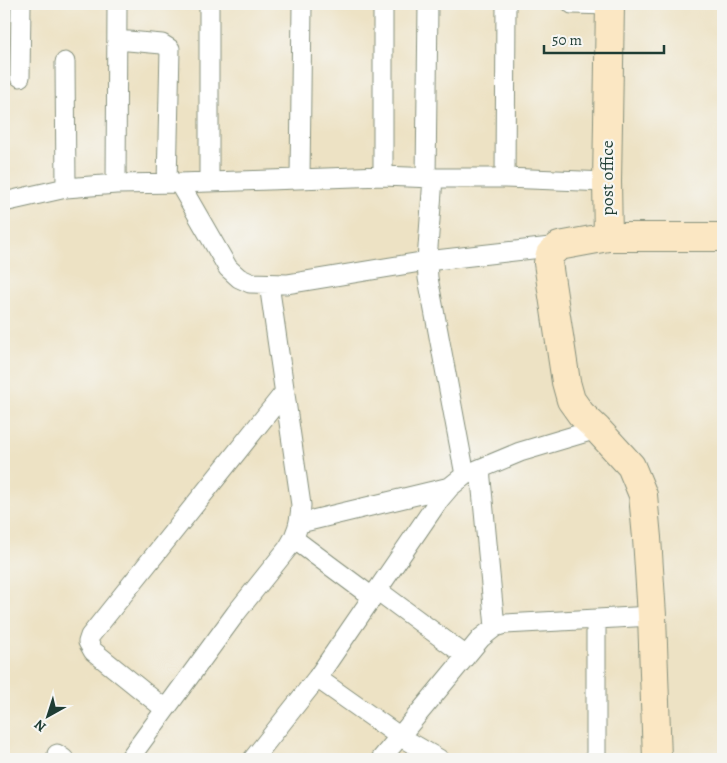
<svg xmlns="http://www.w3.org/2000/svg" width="727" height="763" viewBox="0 0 727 763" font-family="Alegreya,serif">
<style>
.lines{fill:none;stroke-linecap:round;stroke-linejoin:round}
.street-casing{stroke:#86907c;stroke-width:21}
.secondary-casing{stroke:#86907c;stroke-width:30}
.street{stroke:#fff;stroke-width:19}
.secondary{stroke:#fbe7c3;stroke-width:28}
.labels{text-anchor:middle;stroke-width:4.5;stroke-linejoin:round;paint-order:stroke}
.street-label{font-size:18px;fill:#1f3d34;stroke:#f6f6f2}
</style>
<rect width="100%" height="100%" fill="#f6f6f2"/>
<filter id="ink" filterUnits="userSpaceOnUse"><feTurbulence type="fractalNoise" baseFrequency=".02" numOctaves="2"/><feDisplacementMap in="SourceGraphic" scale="10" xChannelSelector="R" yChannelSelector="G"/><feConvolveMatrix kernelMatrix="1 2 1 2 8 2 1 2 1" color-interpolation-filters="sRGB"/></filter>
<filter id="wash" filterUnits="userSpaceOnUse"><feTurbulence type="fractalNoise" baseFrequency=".0096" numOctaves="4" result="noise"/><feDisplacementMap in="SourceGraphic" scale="20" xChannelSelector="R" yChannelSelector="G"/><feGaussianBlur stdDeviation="1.12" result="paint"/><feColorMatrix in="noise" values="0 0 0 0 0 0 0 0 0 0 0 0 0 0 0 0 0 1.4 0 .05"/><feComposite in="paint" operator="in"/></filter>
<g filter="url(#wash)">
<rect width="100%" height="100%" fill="#ede2c4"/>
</g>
<g filter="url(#ink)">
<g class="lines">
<defs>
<path id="street" d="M 572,4 L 610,5
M 117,40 L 162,44 L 170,49 L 167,183
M 65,62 L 66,188
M 20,77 L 21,4
M 383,176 L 383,4
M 300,178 L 302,4
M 426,178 L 428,4
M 433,178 L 427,261 L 428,278 L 465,475
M 505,178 L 506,4
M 209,181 L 209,4
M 179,183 L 228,268 L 239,278 L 250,283 L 287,284 L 427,261 L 559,246
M 116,184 L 117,4
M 4,202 L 66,188 L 116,184 L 179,183 L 383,176 L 433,178 L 505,178 L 607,182
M 480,469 L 495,627
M 300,523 L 450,487
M 294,539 L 372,597
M 377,590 L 466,656
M 596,619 L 596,759
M 317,678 L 399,736 L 439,759
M 165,709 L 93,651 L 88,642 L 90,636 L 284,393
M 57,754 L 64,759
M 129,759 L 236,613 L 288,548 C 297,534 300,522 301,505 L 269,284
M 253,759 L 317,678 L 439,500 L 450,487 L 465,475 L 520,452 L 597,429
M 381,759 L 481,638 L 495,627 L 505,624 L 652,616"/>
<path id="secondary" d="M 610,4 L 607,182 L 608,237 L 723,237
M 608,237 L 559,246 L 550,254 L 548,263 L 566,382 L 571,400 L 581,414 L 597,429 L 631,466 L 643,495 L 647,538 L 652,616 L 657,759"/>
</defs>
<use href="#street" class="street-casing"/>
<use href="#secondary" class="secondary-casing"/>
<use href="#street" class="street"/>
<use href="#secondary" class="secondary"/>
</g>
</g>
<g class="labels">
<g class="street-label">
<text transform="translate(607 178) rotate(-90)" y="6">post office</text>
</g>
</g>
<rect width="727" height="763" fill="none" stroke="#f6f6f2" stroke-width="20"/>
<g transform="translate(48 716) rotate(219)" stroke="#f6f6f2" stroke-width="4" paint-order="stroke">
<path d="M0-4L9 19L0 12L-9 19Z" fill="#1f3d34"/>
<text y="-8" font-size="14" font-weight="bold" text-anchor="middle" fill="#1f3d34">N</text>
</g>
<path d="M544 45v8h120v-8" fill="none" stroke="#1f3d34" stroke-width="2.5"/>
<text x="552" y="45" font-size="15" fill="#1f3d34" stroke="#f6f6f2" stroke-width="4" paint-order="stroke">50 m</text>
</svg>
